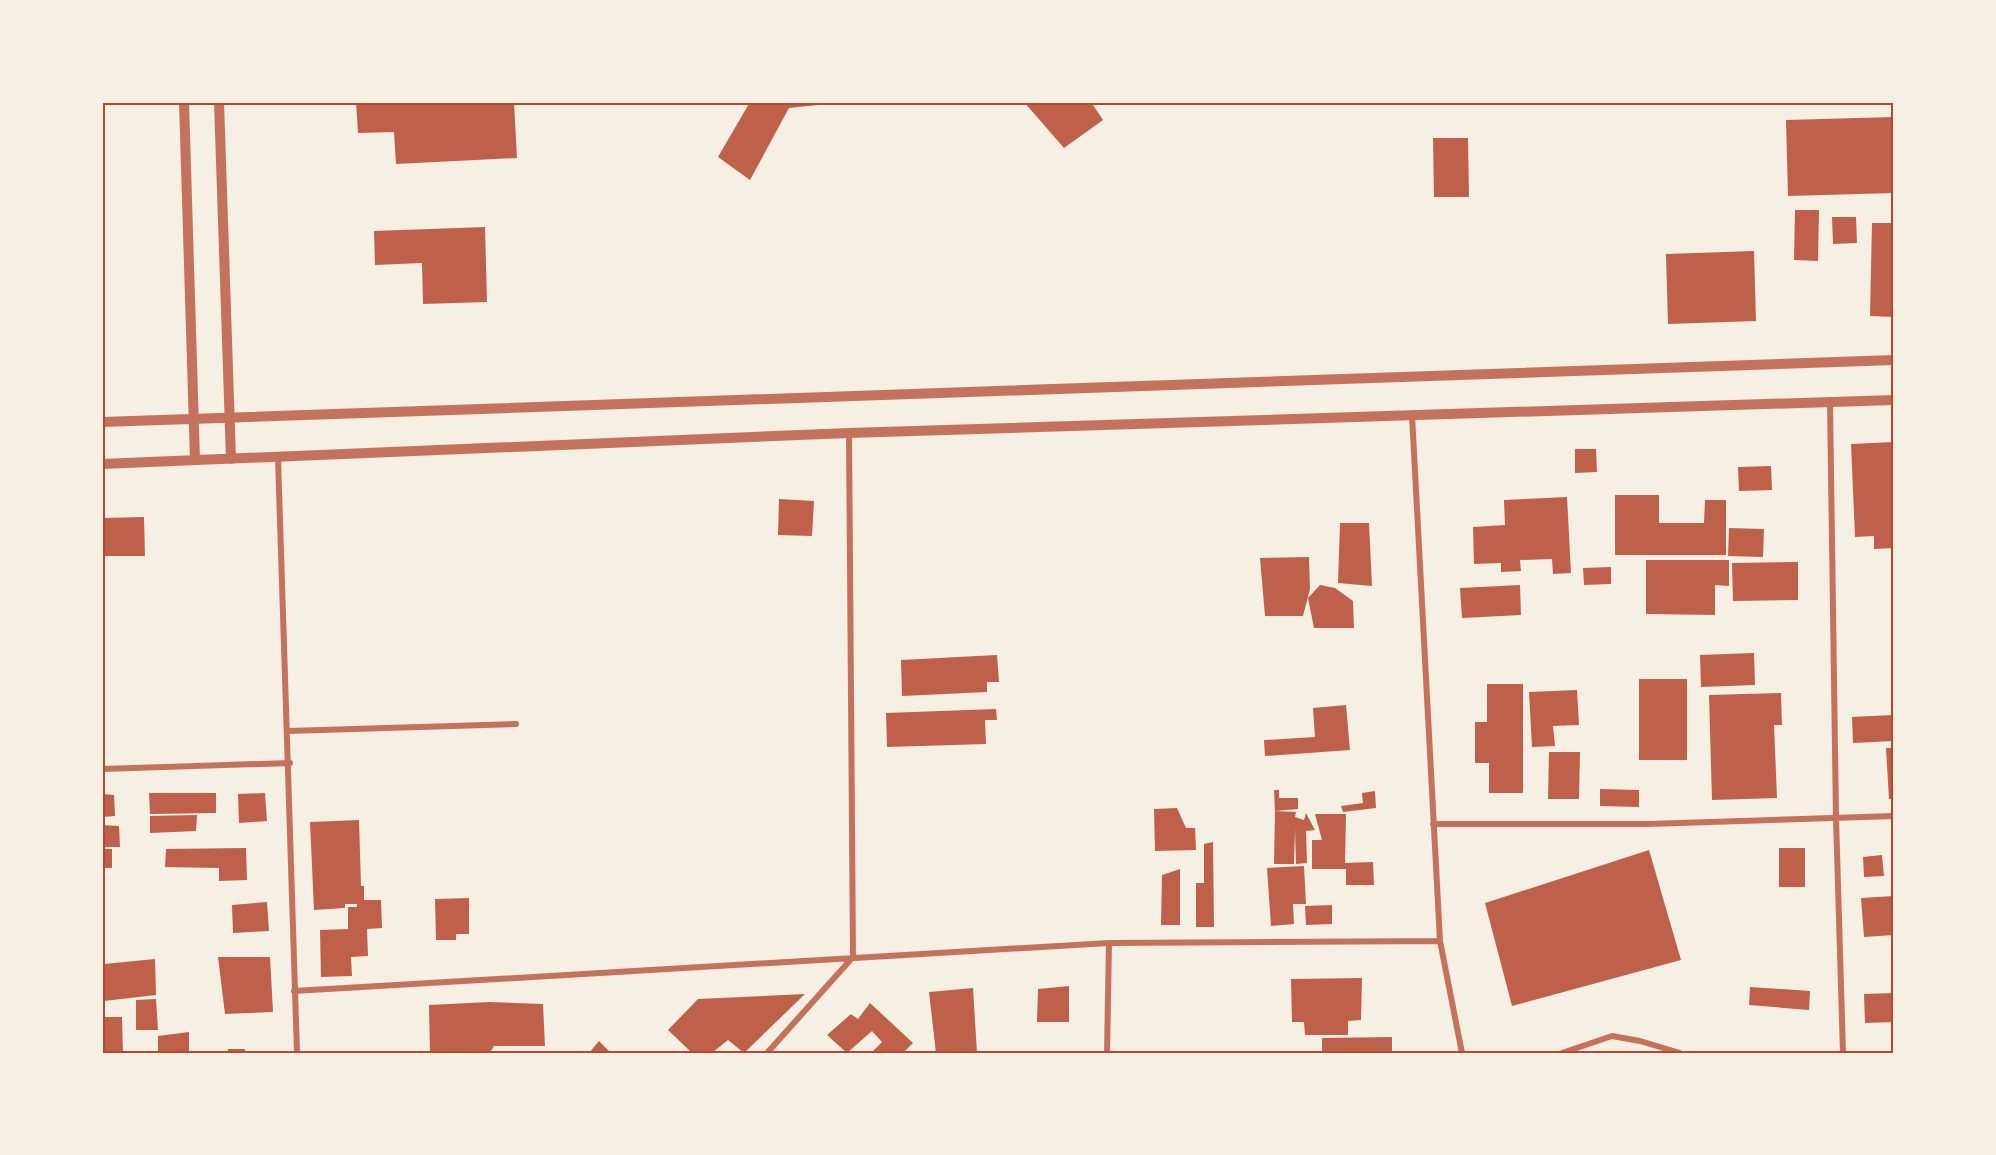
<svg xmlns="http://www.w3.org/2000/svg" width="1996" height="1155" viewBox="0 0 1996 1155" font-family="Roboto,sans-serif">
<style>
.building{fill:#bf614a}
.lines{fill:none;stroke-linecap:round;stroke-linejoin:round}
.minor{stroke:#c5725c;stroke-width:6}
.tertiary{stroke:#c5725c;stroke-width:10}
.neatline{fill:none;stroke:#b5482f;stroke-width:2}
</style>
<rect width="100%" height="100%" fill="#f6efe4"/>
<path class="building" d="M 356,102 L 514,102 L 517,158 L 396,164 L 394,132 L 358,133 Z
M 750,102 L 828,102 L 828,104 L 789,108 L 750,180 L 718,157 Z
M 1024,102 L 1091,102 L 1103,120 L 1064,148 Z
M 1894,117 L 1894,193 L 1788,196 L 1786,120 Z
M 1433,138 L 1468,138 L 1469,197 L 1434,197 Z
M 1795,210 L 1819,210 L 1818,261 L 1794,260 Z
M 1832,217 L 1856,217 L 1857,243 L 1833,244 Z
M 1872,223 L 1894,223 L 1894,317 L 1870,316 Z
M 485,227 L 487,302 L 423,304 L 422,263 L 375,265 L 374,231 Z
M 1754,251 L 1756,321 L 1668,324 L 1666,254 Z
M 1894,442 L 1894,548 L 1874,549 L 1874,536 L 1855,537 L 1851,444 Z
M 1575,449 L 1596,449 L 1597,472 L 1575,473 Z
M 1771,466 L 1772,490 L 1739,491 L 1738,467 Z
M 1615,495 L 1659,495 L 1659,523 L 1704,523 L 1705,500 L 1726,500 L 1726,555 L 1615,555 Z
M 1567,497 L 1571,573 L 1553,574 L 1552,559 L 1520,560 L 1521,571 L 1501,572 L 1501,563 L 1474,564 L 1473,527 L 1505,525 L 1504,500 Z
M 779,499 L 814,501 L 812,536 L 778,535 Z
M 144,517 L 145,556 L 102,556 L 102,518 Z
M 1340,523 L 1369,523 L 1372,586 L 1338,583 Z
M 1729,528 L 1764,529 L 1763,557 L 1728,556 Z
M 1309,557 L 1310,589 L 1303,616 L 1265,616 L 1260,558 Z
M 1646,560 L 1729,560 L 1729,586 L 1715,585 L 1715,615 L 1646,614 Z
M 1798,562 L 1798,600 L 1733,601 L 1732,563 Z
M 1611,567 L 1611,584 L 1584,585 L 1583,568 Z
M 1320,585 L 1335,588 L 1353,601 L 1354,628 L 1314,628 L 1308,598 Z
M 1520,585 L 1521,615 L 1462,618 L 1460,588 Z
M 1754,653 L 1755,685 L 1701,687 L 1700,655 Z
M 997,655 L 999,682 L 987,682 L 987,692 L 902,696 L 901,660 Z
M 1639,679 L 1687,679 L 1687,760 L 1639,760 Z
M 1487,684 L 1523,684 L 1523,793 L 1489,793 L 1489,763 L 1475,763 L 1475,722 L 1487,722 Z
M 1577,690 L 1579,725 L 1553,726 L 1555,746 L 1532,747 L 1529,692 Z
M 1781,693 L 1782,725 L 1774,725 L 1777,798 L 1712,800 L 1709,695 Z
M 1346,705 L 1350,750 L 1265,756 L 1264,740 L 1315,737 L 1313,708 Z
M 996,709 L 997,720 L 985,720 L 986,744 L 887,747 L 886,713 Z
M 1892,715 L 1893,741 L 1853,743 L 1852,717 Z
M 1886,748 L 1894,748 L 1894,799 L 1889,799 Z
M 1549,752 L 1580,752 L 1579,799 L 1548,799 Z
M 1600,789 L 1639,790 L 1639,807 L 1600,806 Z
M 1274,790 L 1279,790 L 1279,798 L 1298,798 L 1298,809 L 1275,811 Z
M 1375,791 L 1376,808 L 1343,812 L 1341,806 L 1363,803 L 1362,793 Z
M 149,793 L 216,793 L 216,813 L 150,814 Z
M 265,793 L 267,821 L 239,823 L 238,794 Z
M 102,794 L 114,795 L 115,816 L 102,817 Z
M 1177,808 L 1186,828 L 1195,828 L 1196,850 L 1155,851 L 1154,809 Z
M 1275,811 L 1296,812 L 1295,817 L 1304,820 L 1306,813 L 1315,830 L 1306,831 L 1307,863 L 1296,864 L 1295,829 L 1294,864 L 1274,864 Z
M 1315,814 L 1346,814 L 1345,863 L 1373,862 L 1374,885 L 1346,885 L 1346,869 L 1312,869 L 1312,840 L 1322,840 Z
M 197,815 L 196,831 L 150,833 L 150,816 Z
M 359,820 L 361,886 L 364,886 L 364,900 L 381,900 L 382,928 L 367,929 L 368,956 L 351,957 L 352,976 L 321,977 L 320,930 L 348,929 L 348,907 L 357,907 L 357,904 L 345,904 L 345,908 L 314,910 L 310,822 Z
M 102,825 L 119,826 L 120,847 L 102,847 Z
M 1213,842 L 1214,927 L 1196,927 L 1196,883 L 1204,883 L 1204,844 Z
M 246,848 L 247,880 L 219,881 L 219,868 L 165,867 L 166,849 Z
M 1779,848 L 1805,848 L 1805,887 L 1779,887 Z
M 102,849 L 112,849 L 112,868 L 102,868 Z
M 1649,850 L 1681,960 L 1512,1006 L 1485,903 Z
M 1882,855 L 1884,876 L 1864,877 L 1863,857 Z
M 1304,866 L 1306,904 L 1293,904 L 1294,924 L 1271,926 L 1267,868 Z
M 1180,869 L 1180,925 L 1161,925 L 1162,875 Z
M 1894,896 L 1894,935 L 1864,937 L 1861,898 Z
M 469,898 L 469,934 L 456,934 L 456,940 L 436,940 L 435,899 Z
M 267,902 L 269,931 L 233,933 L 232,905 Z
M 1332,905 L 1332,924 L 1306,925 L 1305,906 Z
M 218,957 L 270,957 L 273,1012 L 225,1014 Z
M 155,959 L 156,995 L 104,1001 L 104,964 Z
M 1362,978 L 1361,1020 L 1348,1021 L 1348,1035 L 1305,1035 L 1304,1022 L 1292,1022 L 1291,979 Z
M 1069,986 L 1069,1022 L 1037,1022 L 1038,989 Z
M 1750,987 L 1810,991 L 1809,1010 L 1749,1005 Z
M 973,988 L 977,1053 L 936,1053 L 929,992 Z
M 1894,993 L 1894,1022 L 1865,1023 L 1864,994 Z
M 805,994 L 744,1053 L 728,1040 L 712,1053 L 692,1053 L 668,1030 L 698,999 Z
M 156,999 L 158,1030 L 136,1030 L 136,1000 Z
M 490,1002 L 543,1004 L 545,1046 L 494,1046 L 490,1053 L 430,1053 L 429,1005 Z
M 870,1003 L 913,1043 L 903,1053 L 871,1053 L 882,1042 L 872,1031 L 847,1053 L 827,1035 L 851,1014 L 858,1019 Z
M 105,1017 L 122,1017 L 123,1053 L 105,1053 Z
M 189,1032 L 189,1053 L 158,1053 L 158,1036 Z
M 1392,1037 L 1392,1053 L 1322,1053 L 1322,1038 Z
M 599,1041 L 611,1053 L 589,1053 Z
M 228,1049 L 245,1049 L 245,1053 L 228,1053 Z"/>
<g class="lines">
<path class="minor" d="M 1830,402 L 1836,818 L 1843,1053
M 1412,415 L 1440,941 L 1462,1053
M 278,458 L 297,1053
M 288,731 L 516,724
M 102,769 L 290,763
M 1433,824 L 1648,824 L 1894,816
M 294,991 L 1109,943 L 1440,941
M 767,1053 L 853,957 L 849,433
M 1107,1053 L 1109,943
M 1562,1053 L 1612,1036 L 1640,1041 L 1680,1053"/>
<path class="tertiary" d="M 184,102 L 195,460
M 219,102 L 231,459
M 102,422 L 1894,360
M 102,464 L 849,433 L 1894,400"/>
</g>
<rect width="1996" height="1155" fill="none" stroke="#f6efe4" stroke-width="207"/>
<rect x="104" y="104" width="1788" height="948" class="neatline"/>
</svg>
